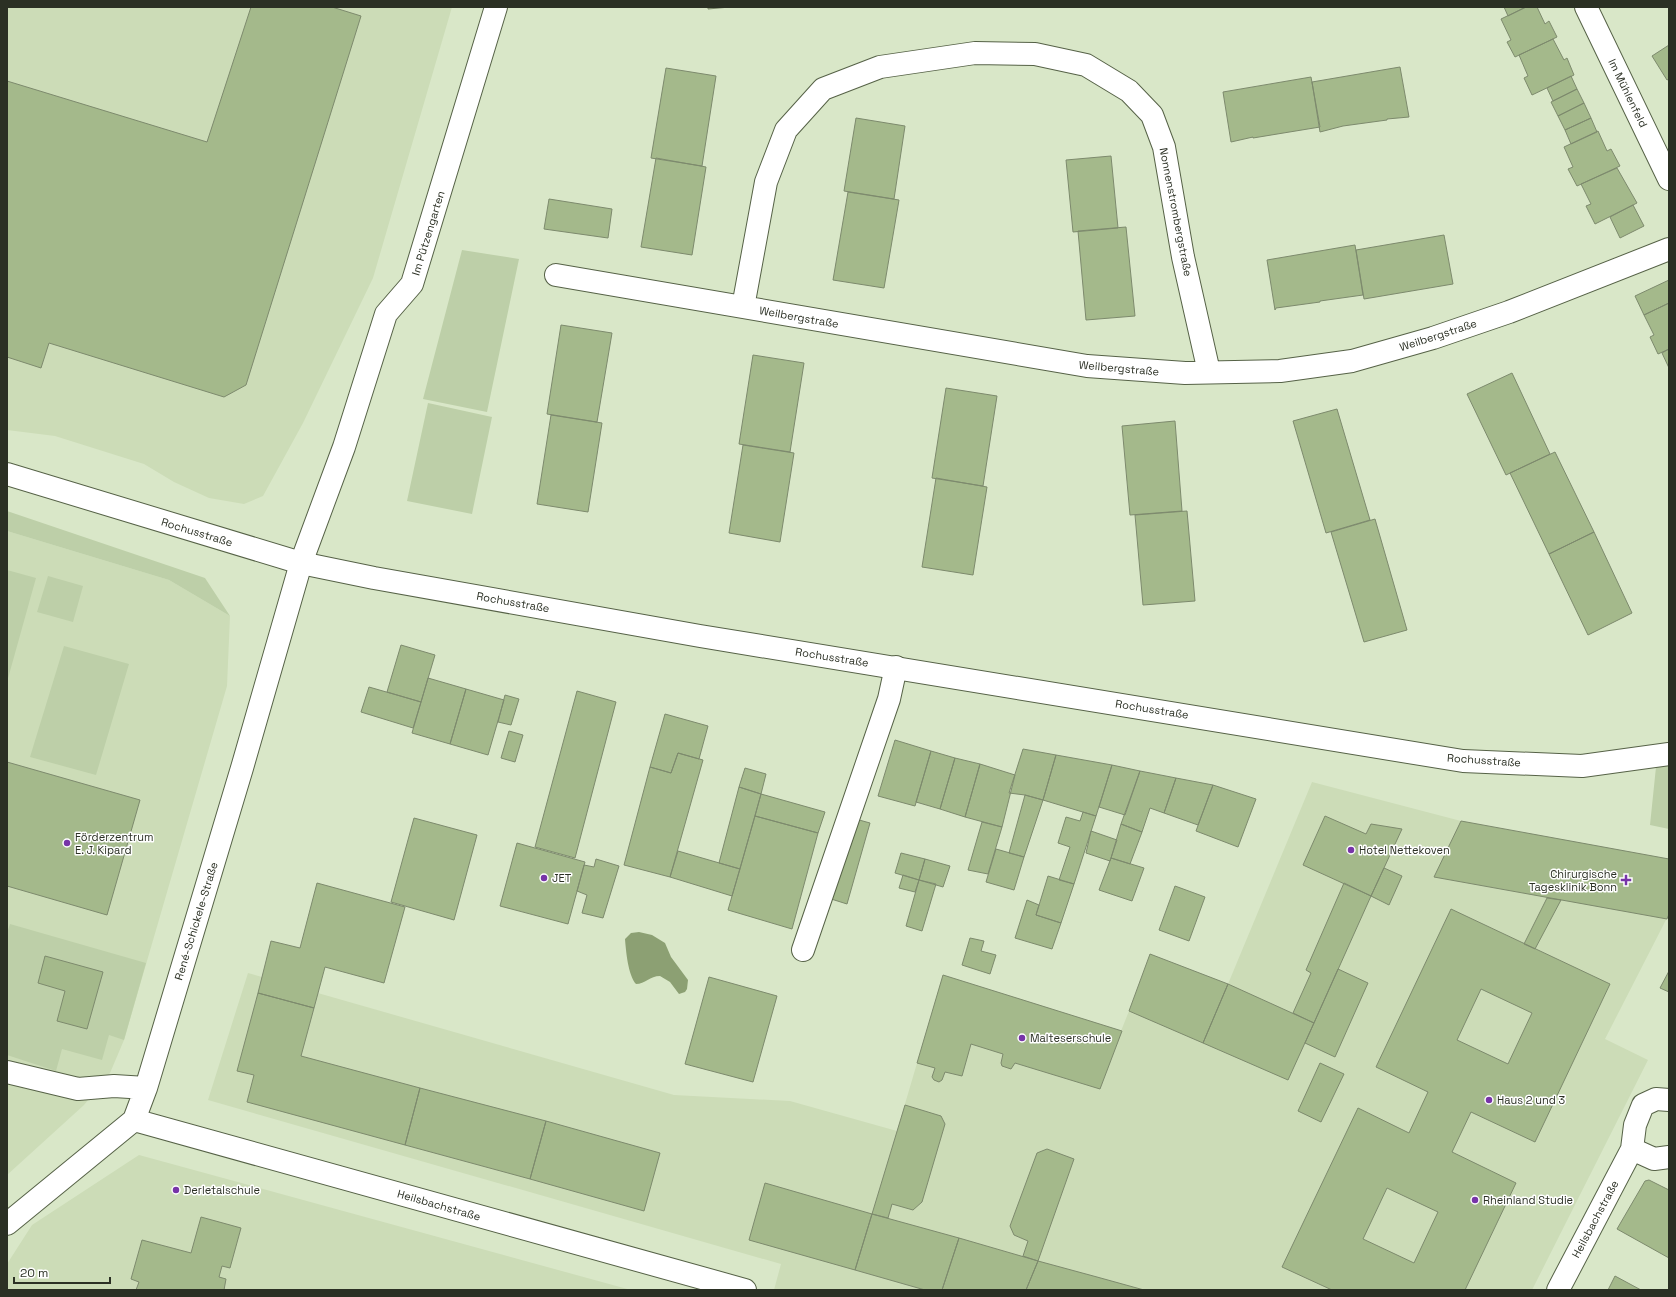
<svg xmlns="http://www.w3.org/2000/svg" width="1676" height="1297" viewBox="0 0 1676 1297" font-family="'Space Grotesk',sans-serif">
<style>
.built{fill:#ccdcb7}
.green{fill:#bdcfa8}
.water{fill:#8ca073}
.building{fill:#a4b98b;stroke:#7d8a6d;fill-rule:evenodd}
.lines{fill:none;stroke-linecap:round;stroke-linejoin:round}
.minor-casing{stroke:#566247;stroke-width:24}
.major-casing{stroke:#566247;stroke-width:24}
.minor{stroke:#fff;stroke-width:22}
.major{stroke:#fff;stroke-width:22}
.poi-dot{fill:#7734a8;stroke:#fff;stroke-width:1.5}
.labels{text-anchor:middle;stroke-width:3;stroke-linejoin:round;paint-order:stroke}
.street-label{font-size:11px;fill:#2b3024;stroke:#fff}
.poi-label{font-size:11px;fill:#2b3024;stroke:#fff;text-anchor:start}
</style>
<rect width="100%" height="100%" fill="#d9e7c8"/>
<path class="built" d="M 7,7 L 452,7 L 373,278 L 303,423 L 263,496 L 244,504 L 209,498 L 174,482 L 144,464 L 55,436 L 7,430 Z
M 7,531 L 169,580 L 230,616 L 227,686 L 124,1040 L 110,1073 L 84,1105 L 7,1175 Z
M 1312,782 L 1461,821 L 1669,859 L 1669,914 L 1605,1039 L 1648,1060 L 1532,1290 L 774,1290 L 781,1264 L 208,1100 L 248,973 L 674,1095 L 790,1101 L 897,1131 L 943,975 L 1121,1031 L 1129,1011 L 1228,984 Z
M 139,1155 L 631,1290 L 7,1290 L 7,1264 L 32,1225 Z"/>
<path class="green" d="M 462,250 L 519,259 L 487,412 L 423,399 Z
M 428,403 L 492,417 L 472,514 L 407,501 Z
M 7,511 L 205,578 L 230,616 L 169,580 L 7,531 Z
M 7,570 L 36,578 L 7,682 Z
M 48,576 L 83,586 L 73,622 L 37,612 Z
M 64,646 L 129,664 L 96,775 L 30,757 Z
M 1669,764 L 1669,829 L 1650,825 L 1656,767 Z
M 10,924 L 146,963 L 124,1040 L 109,1035 L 102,1060 L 62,1049 L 56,1071 L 7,1055 L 7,933 Z"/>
<path class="water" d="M 639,932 L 652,935 L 665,943 L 671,957 L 688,980 L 687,989 L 685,992 L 679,994 L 670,982 L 660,976 C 650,976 645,984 636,984 C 628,975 626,951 625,939 L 631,933 Z"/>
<path class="building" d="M 251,7 L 332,7 L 361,16 L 246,385 L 224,397 L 49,343 L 41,368 L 7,357 L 7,81 L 207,142 Z
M 708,7 L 730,7 L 708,9 Z
M 1504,7 L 1526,7 L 1508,16 Z
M 1526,7 L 1537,7 L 1545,24 L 1549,21 L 1557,37 L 1515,57 L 1507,42 L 1511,40 L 1501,19 Z
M 1553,39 L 1564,60 L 1567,58 L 1574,75 L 1532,95 L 1524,78 L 1528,76 L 1519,55 Z
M 1669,45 L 1669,79 L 1667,80 L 1652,56 Z
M 1400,67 L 1409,117 L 1387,119 L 1387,120 L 1343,126 L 1320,132 L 1312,82 Z
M 666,68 L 716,76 L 702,166 L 651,158 Z
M 1571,76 L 1577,89 L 1553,101 L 1547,88 Z
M 1311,77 L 1320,127 L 1253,138 L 1253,137 L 1231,142 L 1223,92 Z
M 1577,89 L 1584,103 L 1558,116 L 1551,102 Z
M 1584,103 L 1591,118 L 1565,130 L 1558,116 Z
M 856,118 L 905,126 L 894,199 L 844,191 Z
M 1591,118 L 1597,132 L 1571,144 L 1565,130 Z
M 1598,131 L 1607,151 L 1611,149 L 1620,166 L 1577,186 L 1568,169 L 1573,167 L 1564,147 Z
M 1111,156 L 1118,228 L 1073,232 L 1066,160 Z
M 656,158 L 706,167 L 692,255 L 641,247 Z
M 1617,168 L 1637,203 L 1595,224 L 1586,206 L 1591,204 L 1581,184 Z
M 848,192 L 899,200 L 884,288 L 833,280 Z
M 549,199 L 612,209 L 608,238 L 544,229 Z
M 1633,205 L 1644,226 L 1620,238 L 1610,217 Z
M 1126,227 L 1135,316 L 1086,320 L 1078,231 Z
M 1444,235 L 1453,284 L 1364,299 L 1356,250 Z
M 1355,245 L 1363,295 L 1320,301 L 1320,302 L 1276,308 L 1275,310 L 1267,260 Z
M 1669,280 L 1669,303 L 1644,315 L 1635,296 Z
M 1669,303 L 1669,349 L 1658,354 L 1650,337 L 1654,335 L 1644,315 Z
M 561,325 L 612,333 L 597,422 L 547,414 Z
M 1669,349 L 1669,368 L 1662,353 Z
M 753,355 L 804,363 L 790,452 L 739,444 Z
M 1512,373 L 1550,454 L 1506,475 L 1467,394 Z
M 946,388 L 997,396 L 983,486 L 932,478 Z
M 1337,409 L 1370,520 L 1326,533 L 1293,421 Z
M 551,415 L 602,423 L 588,512 L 537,504 Z
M 1175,421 L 1182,511 L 1130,515 L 1122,426 Z
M 743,445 L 794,453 L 780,542 L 729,533 Z
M 1555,452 L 1594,532 L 1549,554 L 1510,473 Z
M 936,478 L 987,487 L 973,575 L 922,567 Z
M 1187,511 L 1195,601 L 1143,605 L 1135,515 Z
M 1375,519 L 1407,630 L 1364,642 L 1331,532 Z
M 1594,532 L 1632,613 L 1588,635 L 1549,554 Z
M 401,645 L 435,655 L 421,702 L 387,692 Z
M 428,678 L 466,689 L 450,744 L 412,733 Z
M 369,687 L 421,702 L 413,728 L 361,712 Z
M 466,689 L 504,700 L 488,755 L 450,744 Z
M 577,691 L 616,702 L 575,858 L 535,847 Z
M 505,695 L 519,699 L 511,725 L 498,722 Z
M 665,714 L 708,726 L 699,759 L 678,753 L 671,773 L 650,767 Z
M 509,731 L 523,735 L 515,762 L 501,758 Z
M 895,740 L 931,751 L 915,806 L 878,796 Z
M 1023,749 L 1056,755 L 1043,800 L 1025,795 L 1009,793 Z
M 931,751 L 955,758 L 940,809 L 916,802 Z
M 678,753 L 703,760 L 670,877 L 624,865 L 650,767 L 671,773 Z
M 1056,755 L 1112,765 L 1096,816 L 1043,800 Z
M 955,758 L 980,764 L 965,817 L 940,809 Z
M 7,762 L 140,800 L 107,915 L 7,886 Z
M 980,764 L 1015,775 L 1002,827 L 965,817 Z
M 1112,765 L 1140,771 L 1125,815 L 1099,807 Z
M 745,768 L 766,774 L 761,794 L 739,787 Z
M 1140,771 L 1176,778 L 1164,813 L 1150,808 L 1142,832 L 1121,824 Z
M 1176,778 L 1213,785 L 1198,825 L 1164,813 Z
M 1213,785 L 1256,799 L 1238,847 L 1196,831 Z
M 739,787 L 761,794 L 740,869 L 719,863 Z
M 761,794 L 825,812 L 818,833 L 755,816 Z
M 1025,795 L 1043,800 L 1024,857 L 1009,853 Z
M 1083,812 L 1096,816 L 1074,884 L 1059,880 L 1070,847 L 1058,843 L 1066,817 L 1080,821 Z
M 755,816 L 818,833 L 792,929 L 728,910 Z
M 1325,816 L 1366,834 L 1371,824 L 1402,829 L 1371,896 L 1303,865 Z
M 414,818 L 477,835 L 454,920 L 391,902 Z
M 852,818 L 870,823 L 847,904 L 828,898 Z
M 1461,821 L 1669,859 L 1669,914 L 1667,919 L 1434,877 Z
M 982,822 L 1002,827 L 988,874 L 968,870 Z
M 1121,824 L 1142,832 L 1130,864 L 1111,858 Z
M 1091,831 L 1117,840 L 1110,861 L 1086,853 Z
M 517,843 L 585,862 L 568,924 L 500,906 Z
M 996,849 L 1024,857 L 1014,890 L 986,882 Z
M 678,851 L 740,869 L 732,896 L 670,877 Z
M 901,853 L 925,859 L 919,880 L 895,873 Z
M 1111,858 L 1144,868 L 1132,901 L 1099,890 Z
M 596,859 L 619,866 L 603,918 L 582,913 L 587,895 L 577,891 L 584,865 L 594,867 Z
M 925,859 L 950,866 L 943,887 L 919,880 Z
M 1384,868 L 1402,876 L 1389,905 L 1371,896 Z
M 903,875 L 919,880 L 915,892 L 899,888 Z
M 1048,876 L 1074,884 L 1061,923 L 1036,915 Z
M 919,880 L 936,884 L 922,931 L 906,926 Z
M 317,883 L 405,907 L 384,983 L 325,967 L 314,1008 L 258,993 L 271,941 L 300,948 Z
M 1344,883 L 1371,896 L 1314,1023 L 1293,1013 L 1311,973 L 1306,970 Z
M 1175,886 L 1205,897 L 1189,941 L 1159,930 Z
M 1547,898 L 1561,900 L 1535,949 L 1524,944 Z
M 1027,900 L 1039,905 L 1036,915 L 1061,923 L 1052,949 L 1015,938 Z
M 1451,909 L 1610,984 L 1535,1142 L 1471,1112 L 1452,1152 L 1516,1183 L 1465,1290 L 1332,1290 L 1282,1267 L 1358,1108 L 1409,1133 L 1428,1092 L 1376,1067 ZM 1481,989 L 1532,1013 L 1508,1064 L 1457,1040 ZM 1387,1188 L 1438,1212 L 1414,1263 L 1363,1239 Z
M 970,938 L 984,941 L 981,951 L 996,955 L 990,974 L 962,965 Z
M 1150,954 L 1228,984 L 1203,1043 L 1129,1011 Z
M 45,956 L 103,972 L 87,1029 L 57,1021 L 65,991 L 38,983 Z
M 1338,969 L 1368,983 L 1335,1057 L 1305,1043 Z
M 1669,971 L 1669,992 L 1660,988 Z
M 943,975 L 1122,1031 L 1100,1089 L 1015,1063 L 1011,1069 L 1002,1066 L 1001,1063 L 1003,1054 L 971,1044 L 962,1076 L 945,1072 L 942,1080 L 939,1082 L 934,1080 L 932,1077 L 935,1068 L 917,1063 Z
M 709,977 L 777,996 L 753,1082 L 685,1064 Z
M 1228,984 L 1314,1023 L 1288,1080 L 1203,1043 Z
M 258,993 L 314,1008 L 301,1056 L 420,1088 L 405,1145 L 247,1102 L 254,1075 L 237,1071 Z
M 1320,1063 L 1344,1074 L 1321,1122 L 1298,1111 Z
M 420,1088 L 546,1121 L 530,1179 L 405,1145 Z
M 905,1105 L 941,1116 L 945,1124 L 922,1202 L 913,1210 L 892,1204 L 888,1218 L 872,1214 Z
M 546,1121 L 660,1153 L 644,1211 L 530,1179 Z
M 1047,1149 L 1074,1159 L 1038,1261 L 1023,1256 L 1028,1241 L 1014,1235 L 1010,1226 L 1037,1153 Z
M 1649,1180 L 1669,1190 L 1669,1258 L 1617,1229 L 1645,1181 Z
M 765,1183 L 872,1214 L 855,1270 L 749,1240 Z
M 872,1214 L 959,1238 L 942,1290 L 925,1290 L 855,1270 Z
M 201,1217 L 241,1228 L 230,1268 L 222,1266 L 219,1277 L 226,1279 L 224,1290 L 136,1290 L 139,1282 L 131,1279 L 142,1240 L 191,1253 Z
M 959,1238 L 1038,1261 L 1026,1290 L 942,1290 Z
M 1038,1261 L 1097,1277 L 1144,1290 L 1026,1290 Z
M 1615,1276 L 1641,1290 L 1608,1290 Z"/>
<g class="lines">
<defs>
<path id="minor" d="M 1586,7 L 1669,179
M 556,275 L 1087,366 L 1185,373 L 1280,371 L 1352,361 L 1433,338 L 1509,312 L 1669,249
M 743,307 L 766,182 L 786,130 L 823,89 L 880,67 L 975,53 L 1035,54 L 1086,65 L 1129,91 L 1152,115 L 1164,147 L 1183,257 L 1209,372
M 803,950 L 889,699 L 896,667
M 7,1072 L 78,1089 L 114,1086 L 146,1088
M 134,1120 L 745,1290
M 1632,1149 L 1654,1159 L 1669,1157
M 7,1224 L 134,1120 L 146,1088 L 242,768 L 301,563 L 344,447 L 386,314 L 412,284 L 496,7
M 1558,1290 L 1632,1149 L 1635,1125 L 1643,1105 L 1656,1099 L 1669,1100"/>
<path id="major" d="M 7,474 L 301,563 L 374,578 L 700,636 L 1463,761 L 1582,766 L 1669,754"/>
</defs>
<use href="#minor" class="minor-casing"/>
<use href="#major" class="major-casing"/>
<use href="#minor" class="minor"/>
<use href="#major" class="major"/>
</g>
<g class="poi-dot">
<circle cx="67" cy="843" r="4"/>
<circle cx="1351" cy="850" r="4"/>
<circle cx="544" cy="878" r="4"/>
<path d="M1624 874h4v4h4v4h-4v4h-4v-4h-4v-4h4z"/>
<circle cx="1022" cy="1038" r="4"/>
<circle cx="1489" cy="1100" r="4"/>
<circle cx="176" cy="1190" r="4"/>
<circle cx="1475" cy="1200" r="4"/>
</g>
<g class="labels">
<g class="street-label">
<text transform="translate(1628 93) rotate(64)" y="4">Im Mühlenfeld</text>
<text transform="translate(1176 212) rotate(79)" y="4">Nonnenstrombergstraße</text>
<text transform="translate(428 233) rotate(-73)" y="4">Im Pützengarten</text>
<text transform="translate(799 317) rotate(10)" y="4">Weilbergstraße</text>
<text transform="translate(1438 335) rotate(-18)" y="4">Weilbergstraße</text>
<text transform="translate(1119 368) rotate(5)" y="4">Weilbergstraße</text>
<text transform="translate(197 532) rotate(17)" y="4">Rochusstraße</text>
<text transform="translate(513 602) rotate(10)" y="4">Rochusstraße</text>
<text transform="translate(832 657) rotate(9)" y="4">Rochusstraße</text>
<text transform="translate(1152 709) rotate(9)" y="4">Rochusstraße</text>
<text transform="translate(1484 760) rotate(4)" y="4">Rochusstraße</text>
<text transform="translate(196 921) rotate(-73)" y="4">René-Schickele-Straße</text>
<text transform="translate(439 1205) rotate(16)" y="4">Heilsbachstraße</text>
<text transform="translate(1595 1219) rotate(-62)" y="4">Heilsbachstraße</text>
</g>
<g class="poi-label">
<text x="75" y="841">Förderzentrum<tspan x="75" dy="13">E. J. Kipard</tspan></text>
<text x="1359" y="854">Hotel Nettekoven</text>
<text x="1617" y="878" text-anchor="end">Chirurgische<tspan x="1617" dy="13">Tagesklinik Bonn</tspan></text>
<text x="552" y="882">JET</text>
<text x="1030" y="1042">Malteserschule</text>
<text x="1497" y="1104">Haus 2 und 3</text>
<text x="184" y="1194">Derletalschule</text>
<text x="1483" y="1204">Rheinland Studie</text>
</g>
</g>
<rect width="1676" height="1297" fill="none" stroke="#2b3024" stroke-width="16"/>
<path d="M14 1277v6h96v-6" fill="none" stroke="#2b3024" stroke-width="2"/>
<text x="20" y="1277" font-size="12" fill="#2b3024" stroke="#ffffff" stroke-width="3" paint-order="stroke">20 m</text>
</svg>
